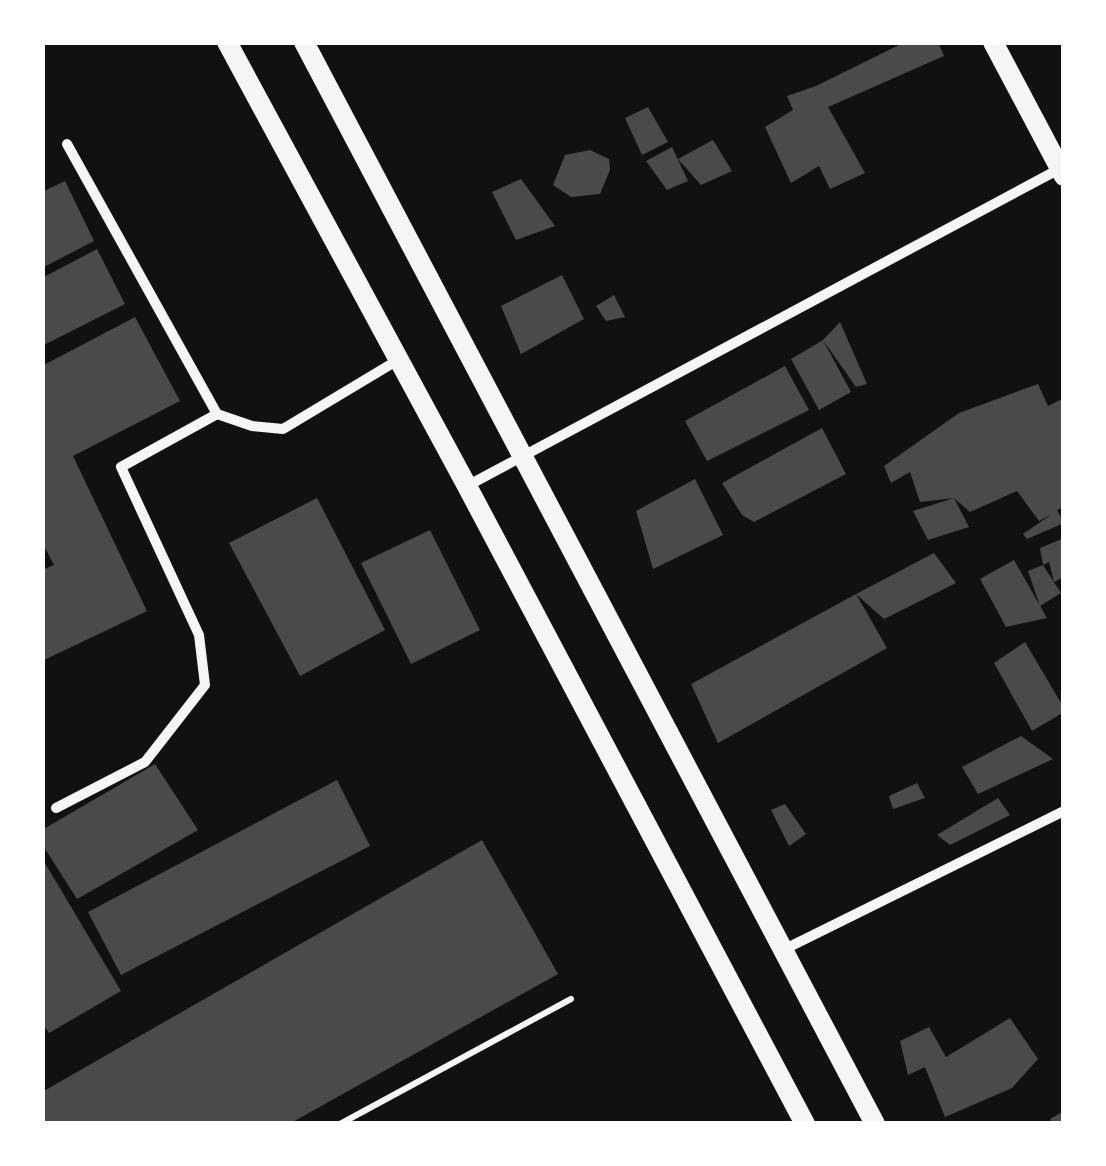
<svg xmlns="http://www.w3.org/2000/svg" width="1106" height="1166" viewBox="0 0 1106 1166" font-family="'PT Serif',serif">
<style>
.building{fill:#4a4a4a}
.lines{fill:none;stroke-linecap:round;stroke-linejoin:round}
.path{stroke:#f5f5f5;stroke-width:6}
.minor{stroke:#f5f5f5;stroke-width:10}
.secondary{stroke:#f5f5f5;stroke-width:20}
</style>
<rect width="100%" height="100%" fill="#111"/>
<path class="building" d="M 905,42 L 938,42 L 944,56 L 828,107 L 865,173 L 830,189 L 819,166 L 791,183 L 765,127 L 793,110 L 787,96 L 816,86 Z
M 648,107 L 668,142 L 642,155 L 625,118 Z
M 713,140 L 732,171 L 701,185 L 678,159 Z
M 672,147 L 688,181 L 667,190 L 646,161 Z
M 590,150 L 609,159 L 610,170 L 600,194 L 571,197 L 553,185 L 565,155 Z
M 521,179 L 555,226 L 516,240 L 492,192 Z
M 65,181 L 94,241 L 42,268 L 42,192 Z
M 97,249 L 125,304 L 42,346 L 42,278 Z
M 562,275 L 584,319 L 521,354 L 501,306 Z
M 614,295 L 625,317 L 606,321 L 596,306 Z
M 135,317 L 180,401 L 73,456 L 147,611 L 42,661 L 42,570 L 54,565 L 42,542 L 42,366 Z
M 840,322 L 867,384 L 856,387 L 823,340 Z
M 823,340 L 851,392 L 819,410 L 791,359 Z
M 785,366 L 809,410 L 707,461 L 685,421 Z
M 1038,384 L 1048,406 L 1064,398 L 1064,507 L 1057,510 L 1064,523 L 1027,539 L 1023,534 L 1052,514 L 1039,521 L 1017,491 L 970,512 L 954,498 L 920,502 L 910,472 L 891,483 L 884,466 L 959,413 Z
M 822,428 L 846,474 L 754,522 L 742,515 L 722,483 Z
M 695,479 L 723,535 L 653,569 L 636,511 Z
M 317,498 L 385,630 L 300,676 L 229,543 Z
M 954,498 L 969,527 L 928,540 L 913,511 Z
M 430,530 L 480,630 L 411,664 L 361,563 Z
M 1064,538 L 1064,577 L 1054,582 L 1049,562 L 1043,565 L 1040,548 Z
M 934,553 L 956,583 L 884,619 L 856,594 Z
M 1014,560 L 1047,618 L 1006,627 L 980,579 Z
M 1043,565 L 1061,593 L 1040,606 L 1028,571 Z
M 856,594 L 887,648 L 718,743 L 691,684 Z
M 1025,642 L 1064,708 L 1064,712 L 1032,731 L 994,663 Z
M 1021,736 L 1053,759 L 978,794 L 962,767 Z
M 155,764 L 198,830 L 77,899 L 42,844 L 42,830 Z
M 337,780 L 370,846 L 121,975 L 88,912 Z
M 917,783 L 925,798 L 893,809 L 889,796 Z
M 998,798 L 1010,815 L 950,845 L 937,835 Z
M 785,804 L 806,834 L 789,846 L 771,810 Z
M 482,840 L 558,974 L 289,1124 L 42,1124 L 42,1092 Z
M 42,858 L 121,991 L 49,1033 L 42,1023 Z
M 1010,1018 L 1038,1059 L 1012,1088 L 945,1117 L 925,1067 L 908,1075 L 900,1041 L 929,1027 L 946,1057 Z
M 1064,1111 L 1064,1124 L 1053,1124 L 1050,1119 Z"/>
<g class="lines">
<path class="path" d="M 340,1124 L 571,999"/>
<path class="minor" d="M 67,144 L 217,414
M 467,486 L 1063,167
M 56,808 L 145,762 L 205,685 L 199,635 L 121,467 L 217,414 L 252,426 L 283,429 L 398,360
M 783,950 L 1064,811"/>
<path class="secondary" d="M 227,42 L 467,486 L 805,1124
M 304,42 L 875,1124
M 993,42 L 1064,176"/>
</g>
<rect width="1106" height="1166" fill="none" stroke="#ffffff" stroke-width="90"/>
</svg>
